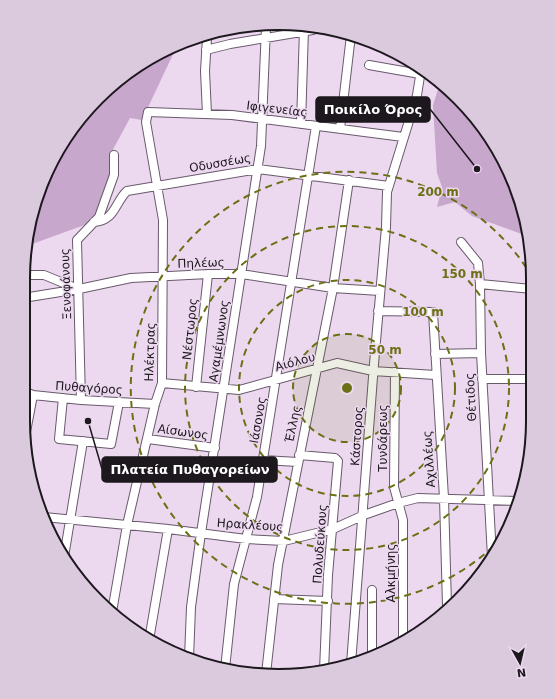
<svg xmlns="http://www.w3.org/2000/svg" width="556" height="699" viewBox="0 0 556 699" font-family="'DejaVu Sans',sans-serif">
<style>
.green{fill:#c7a7cb}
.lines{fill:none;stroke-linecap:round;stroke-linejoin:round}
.minor-casing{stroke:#69596c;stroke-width:10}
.minor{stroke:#fff;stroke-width:8}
.ring{fill:none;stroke:#6c7015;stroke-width:2;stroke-dasharray:7 5}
.labels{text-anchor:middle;stroke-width:3;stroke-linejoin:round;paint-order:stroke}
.street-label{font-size:12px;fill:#1d171e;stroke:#ecd9ef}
.rim{fill:none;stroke:#1d171e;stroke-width:2}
.centre{fill:#6c7015;stroke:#ecd9ef;stroke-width:2}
.ring-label{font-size:12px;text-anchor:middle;font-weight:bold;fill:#6c7015;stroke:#ecd9ef;stroke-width:3;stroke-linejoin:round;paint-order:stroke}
.leader{fill:none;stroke:#1d171e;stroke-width:1.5}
.callout-dot{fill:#1d171e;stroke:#ecd9ef;stroke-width:1.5}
.callout{fill:#1d171e;stroke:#1d171e;stroke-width:1.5}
.callout-label{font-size:13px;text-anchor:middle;font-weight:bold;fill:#fff}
</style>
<rect width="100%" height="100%" fill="#ecd9ef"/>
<path class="green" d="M 176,48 L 142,120 L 130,118 L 110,155 L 112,172 L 97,216 L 90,223 L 32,244 L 26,250 L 37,196 L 86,110 L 151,57 Z
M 440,83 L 499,151 L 520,196 L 527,236 L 472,216 L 455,202 L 437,207 L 442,187 L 437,173 L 433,105 Z"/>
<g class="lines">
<defs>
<path id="minor" d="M 207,38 L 205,71 L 207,114
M 206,50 L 230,44 L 313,30
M 369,65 L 420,74
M 301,124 L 304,29
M 340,129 L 351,35
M 94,222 C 115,221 115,202 127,191 L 258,169 L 389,186
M 461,242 L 478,263 L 480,284 L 481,353 L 492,557
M 23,275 L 44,275 L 78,289
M 480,284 L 532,289
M 23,298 L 79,289 L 131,278 L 208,274 L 241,274 L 333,288 L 380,291
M 378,311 L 433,312 L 444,498 L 447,605
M 435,354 L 481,353
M 395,372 L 394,487 L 403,520 L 403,643
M 482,379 L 530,379
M 162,383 L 239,390 L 337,363 L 373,371 L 435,375
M 196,387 L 208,274
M 23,391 L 33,395 L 81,400 L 155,404
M 63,398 L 59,439 L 111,444 L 119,402
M 81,400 L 77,240 L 99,217 L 114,175 L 114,155
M 25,437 L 33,395
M 148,439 L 215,448
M 299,455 L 335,458 L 338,461 L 328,575 L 324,670
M 263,460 L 298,462
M 44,517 L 168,529 L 246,539 L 284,541 L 333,529 L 364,515 L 398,503 L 418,498 L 519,501
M 64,557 L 83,441
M 274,599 L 328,601
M 112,612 L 127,525 L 155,404 L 162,383 L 163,220 L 146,122 L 148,112 L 232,115 L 403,137
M 149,640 L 168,529
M 372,656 L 372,590
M 189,658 L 191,607 L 201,533 L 261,146 L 266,27
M 351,664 L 374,364 L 386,227 L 387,192 L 417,95 L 421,70
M 225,669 L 234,584 L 257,497 L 316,126
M 266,674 L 278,565 L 333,288 L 349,180"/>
</defs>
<use href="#minor" class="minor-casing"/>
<use href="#minor" class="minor"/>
</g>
<circle cx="347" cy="388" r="54" fill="#6c7015" fill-opacity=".12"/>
<g class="ring">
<circle cx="347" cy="388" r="54"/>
<circle cx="347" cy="388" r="108"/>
<circle cx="347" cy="388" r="162"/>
<path d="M502 538A216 216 0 1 1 531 275"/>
</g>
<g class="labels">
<g class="street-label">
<text transform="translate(277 109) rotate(7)" y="4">Ιφιγενείας</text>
<text transform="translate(220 163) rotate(-10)" y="4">Οδυσσέως</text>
<text transform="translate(201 263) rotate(-2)" y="4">Πηλέως</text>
<text transform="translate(66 284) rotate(-92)" y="4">Ξενοφάνους</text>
<text transform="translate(190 329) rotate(-84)" y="4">Νέστωρος</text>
<text transform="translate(219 341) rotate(-82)" y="4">Αγαμέμνωνος</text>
<text transform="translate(150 352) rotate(-88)" y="4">Ηλέκτρας</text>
<text transform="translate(295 362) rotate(-15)" y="4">Αιόλου</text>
<text transform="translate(89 388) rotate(4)" y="4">Πυθαγόρος</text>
<text transform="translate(471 397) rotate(-93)" y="4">Θέτιδος</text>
<text transform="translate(258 420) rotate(-80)" y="4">Ιάσονος</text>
<text transform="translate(293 424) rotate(-78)" y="4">Έλλης</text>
<text transform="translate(183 432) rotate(8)" y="4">Αίσωνος</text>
<text transform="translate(357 436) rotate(-86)" y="4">Κάστορος</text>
<text transform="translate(383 438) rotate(-90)" y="4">Τυνδάρεως</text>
<text transform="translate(429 459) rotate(-94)" y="4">Αχιλλέως</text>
<text transform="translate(250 525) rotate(4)" y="4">Ηρακλέους</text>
<text transform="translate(320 544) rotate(-86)" y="4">Πολυδεύκους</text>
<text transform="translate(391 573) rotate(-90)" y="4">Αλκμήνης</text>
</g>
</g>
<path d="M0 0H556V699H0ZM278 30H278A248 248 0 0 1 526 278V421A248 248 0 0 1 278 669H278A248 248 0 0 1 30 421V278A248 248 0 0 1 278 30Z" fill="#dbc9de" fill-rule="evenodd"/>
<path class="rim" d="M278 30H278A248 248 0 0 1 526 278V421A248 248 0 0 1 278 669H278A248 248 0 0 1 30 421V278A248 248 0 0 1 278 30Z"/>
<circle cx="347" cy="388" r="6" class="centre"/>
<g class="ring-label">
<text x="438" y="196">200 m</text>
<text x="462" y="278">150 m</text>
<text x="423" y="316">100 m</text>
<text x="385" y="354">50 m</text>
</g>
<path class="leader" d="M477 169L430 109M88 421L102 469"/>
<g class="callout-dot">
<circle cx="477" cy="169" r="4"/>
<circle cx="88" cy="421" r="4"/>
</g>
<g class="callout">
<rect x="316" y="97" width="114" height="25" rx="4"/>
<rect x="102" y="457" width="175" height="25" rx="4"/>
</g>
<g class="callout-label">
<text x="373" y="114">Ποικίλο Όρος</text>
<text x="190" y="474">Πλατεία Πυθαγορείων</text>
</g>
<g transform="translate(520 663) rotate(172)" stroke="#ecd9ef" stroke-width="3" paint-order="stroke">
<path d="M0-3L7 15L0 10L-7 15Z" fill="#1d171e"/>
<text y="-6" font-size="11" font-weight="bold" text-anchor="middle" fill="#1d171e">N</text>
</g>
</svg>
